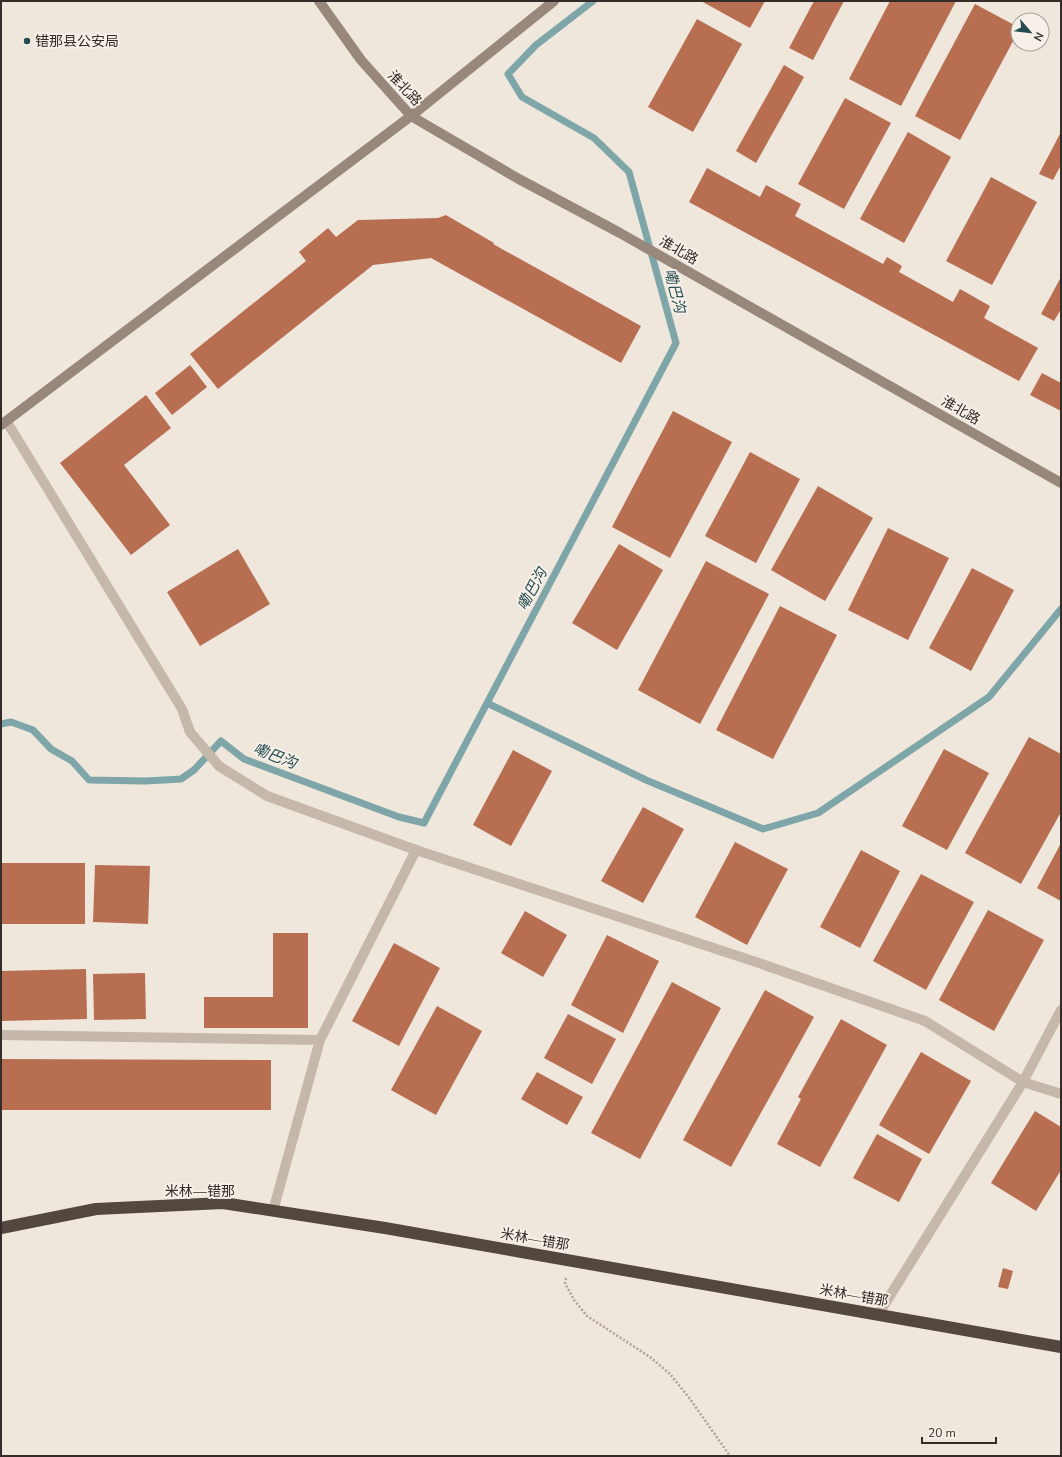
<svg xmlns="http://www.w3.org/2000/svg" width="1062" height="1457" viewBox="0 0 1062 1457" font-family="'Nunito Sans','Noto Sans SC',sans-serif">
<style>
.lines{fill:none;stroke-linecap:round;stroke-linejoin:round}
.stream{stroke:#7ea5a8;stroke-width:7}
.building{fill:#b76e51}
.path{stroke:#b1a194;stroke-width:2.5;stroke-dasharray:2 2;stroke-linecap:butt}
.lane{stroke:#c5b7a9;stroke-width:10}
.street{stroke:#c5b7a9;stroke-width:10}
.secondary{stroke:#98877b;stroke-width:10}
.highway{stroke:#534740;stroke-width:12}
.poi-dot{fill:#234b50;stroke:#f7f0e8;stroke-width:1.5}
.labels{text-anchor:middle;stroke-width:4;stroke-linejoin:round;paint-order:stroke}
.poi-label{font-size:14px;fill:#332c28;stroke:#f7f0e8;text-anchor:start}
.street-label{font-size:14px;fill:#332c28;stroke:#f7f0e8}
.water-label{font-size:15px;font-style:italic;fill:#234b50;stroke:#f7f0e8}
</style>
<rect width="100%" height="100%" fill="#efe6dc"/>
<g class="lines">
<path class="stream" d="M 487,703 L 646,780 L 763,829 L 818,813 L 989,697 L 1061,609
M 1,724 L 11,722 L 33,730 L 51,749 L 72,761 L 89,780 L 146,781 L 181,779 L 194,770 L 221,741 L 244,759 L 399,817 L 424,823 L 676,343 L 629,172 L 594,138 L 522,97 L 508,74 L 536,45 L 593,1"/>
</g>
<path class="building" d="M 701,1 L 765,1 L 750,28 Z
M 814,1 L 844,1 L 813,60 L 789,48 Z
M 890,1 L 956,1 L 901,106 L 849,79 Z
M 975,4 L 1018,27 L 1018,32 L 960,140 L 915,116 Z
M 697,19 L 742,44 L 693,132 L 648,107 Z
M 784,65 L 804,77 L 756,163 L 736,151 Z
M 845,98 L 891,123 L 844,209 L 798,184 Z
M 908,132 L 951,157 L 904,243 L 860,219 Z
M 1061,132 L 1061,165 L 1053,180 L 1039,174 Z
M 707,168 L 760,197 L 766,185 L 801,204 L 795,216 L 883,264 L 887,257 L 902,266 L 899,272 L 953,302 L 960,289 L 990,306 L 984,318 L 1038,348 L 1019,381 L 689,202 Z
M 991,177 L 1037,202 L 992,285 L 946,261 Z
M 446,215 L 494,243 L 493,244 L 641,326 L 621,363 L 431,258 L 373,265 L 218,389 L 190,354 L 306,261 L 299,252 L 328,228 L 336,237 L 358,220 L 438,218 Z
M 1061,277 L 1061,309 L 1054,321 L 1041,314 Z
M 190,365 L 207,387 L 172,415 L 155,393 Z
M 1042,373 L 1061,383 L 1061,411 L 1030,395 Z
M 146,395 L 171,428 L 124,465 L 170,525 L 131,555 L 60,463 Z
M 673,411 L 732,442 L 670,558 L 612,527 Z
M 750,452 L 800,479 L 756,563 L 705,536 Z
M 818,486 L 873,518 L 825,601 L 771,570 Z
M 888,528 L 949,558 L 908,640 L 848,610 Z
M 619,544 L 663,570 L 617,650 L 572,623 Z
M 238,549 L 270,604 L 200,646 L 167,592 Z
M 706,561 L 769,594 L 700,724 L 638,690 Z
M 972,568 L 1014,590 L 971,671 L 929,648 Z
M 780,606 L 837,635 L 773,759 L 716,730 Z
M 1029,737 L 1061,754 L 1061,812 L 1021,884 L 965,853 Z
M 944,749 L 989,773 L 947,850 L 902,826 Z
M 513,750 L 552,771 L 511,846 L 473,825 Z
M 643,807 L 684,829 L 643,903 L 601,881 Z
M 735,842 L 788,869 L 747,945 L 695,917 Z
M 1061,843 L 1061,901 L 1037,888 Z
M 861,850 L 900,871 L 860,948 L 820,927 Z
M 1,863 L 85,863 L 85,924 L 1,924 Z
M 95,865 L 150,866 L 148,924 L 93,922 Z
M 921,874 L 974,902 L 926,990 L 873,961 Z
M 988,910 L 1044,940 L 994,1031 L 939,1000 Z
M 525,911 L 567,935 L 543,977 L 501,953 Z
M 273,933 L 308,933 L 308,1028 L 204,1028 L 204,997 L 273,997 Z
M 607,935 L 659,961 L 623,1033 L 571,1005 Z
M 394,943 L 440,968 L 399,1046 L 352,1021 Z
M 86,969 L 87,1019 L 1,1021 L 1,971 Z
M 145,973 L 146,1019 L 94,1020 L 93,974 Z
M 672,982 L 721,1008 L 640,1159 L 591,1133 Z
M 765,990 L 814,1017 L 731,1167 L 683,1140 Z
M 437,1006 L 482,1031 L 436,1115 L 391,1090 Z
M 568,1014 L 616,1039 L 592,1084 L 544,1058 Z
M 841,1019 L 887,1045 L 820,1167 L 777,1144 L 801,1099 L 798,1097 Z
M 921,1052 L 971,1081 L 929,1154 L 879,1125 Z
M 1,1059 L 271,1060 L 271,1110 L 1,1110 Z
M 537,1072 L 583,1097 L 567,1125 L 521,1099 Z
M 1035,1111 L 1061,1127 L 1061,1170 L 1036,1211 L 991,1183 Z
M 877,1134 L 922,1159 L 899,1202 L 853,1178 Z
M 1003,1268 L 1013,1271 L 1008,1289 L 998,1287 Z"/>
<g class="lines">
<path class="path" d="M 566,1278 L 565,1283 L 574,1300 L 587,1316 L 650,1357 L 670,1374 L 690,1399 L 730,1456"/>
<path class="lane" d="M 219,766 L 267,796 L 416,850 L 756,962 L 925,1021 L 1023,1082 L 1061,1094
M 878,1315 L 1023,1082 L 1061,1010"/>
<path class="street" d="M 7,422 L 182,709 L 190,732 L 219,766
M 1,1035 L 320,1040
M 273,1211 L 320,1040 L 416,850"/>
<path class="secondary" d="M 319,1 L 361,60 L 411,116 L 517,178 L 620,233 L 1061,483
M 1,425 L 411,116 L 554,1"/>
<path class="highway" d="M 1,1228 L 96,1209 L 223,1203 L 385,1228 L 1061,1347"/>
</g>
<circle class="poi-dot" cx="27" cy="41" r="4"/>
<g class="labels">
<g class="poi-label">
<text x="35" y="46">错那县公安局</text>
</g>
<g class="street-label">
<text transform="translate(405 88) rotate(47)" y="5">淮北路</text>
<text transform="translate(679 250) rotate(30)" y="5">淮北路</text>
<text transform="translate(961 410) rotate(30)" y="5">淮北路</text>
<text x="200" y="1196">米林—错那</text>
<text transform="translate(535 1239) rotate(10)" y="5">米林—错那</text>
<text transform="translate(854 1295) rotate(10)" y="5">米林—错那</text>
</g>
<g class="water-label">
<text transform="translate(675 291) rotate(75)" y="5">嘞巴沟</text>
<text transform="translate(532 589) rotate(-62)" y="5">嘞巴沟</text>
<text transform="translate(275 756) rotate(21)" y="5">嘞巴沟</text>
</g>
</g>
<rect width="1062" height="1457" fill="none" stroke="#332c28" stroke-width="4"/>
<g transform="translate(1030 32) rotate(118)"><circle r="19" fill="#f7f0e8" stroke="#a9a29b"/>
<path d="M0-3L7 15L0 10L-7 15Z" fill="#234b50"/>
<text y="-6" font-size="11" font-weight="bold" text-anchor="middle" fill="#332c28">N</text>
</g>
<path d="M922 1437v6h74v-6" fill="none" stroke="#332c28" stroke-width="2"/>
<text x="928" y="1437" font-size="12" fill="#332c28" stroke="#f7f0e8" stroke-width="3" paint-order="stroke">20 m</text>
</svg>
